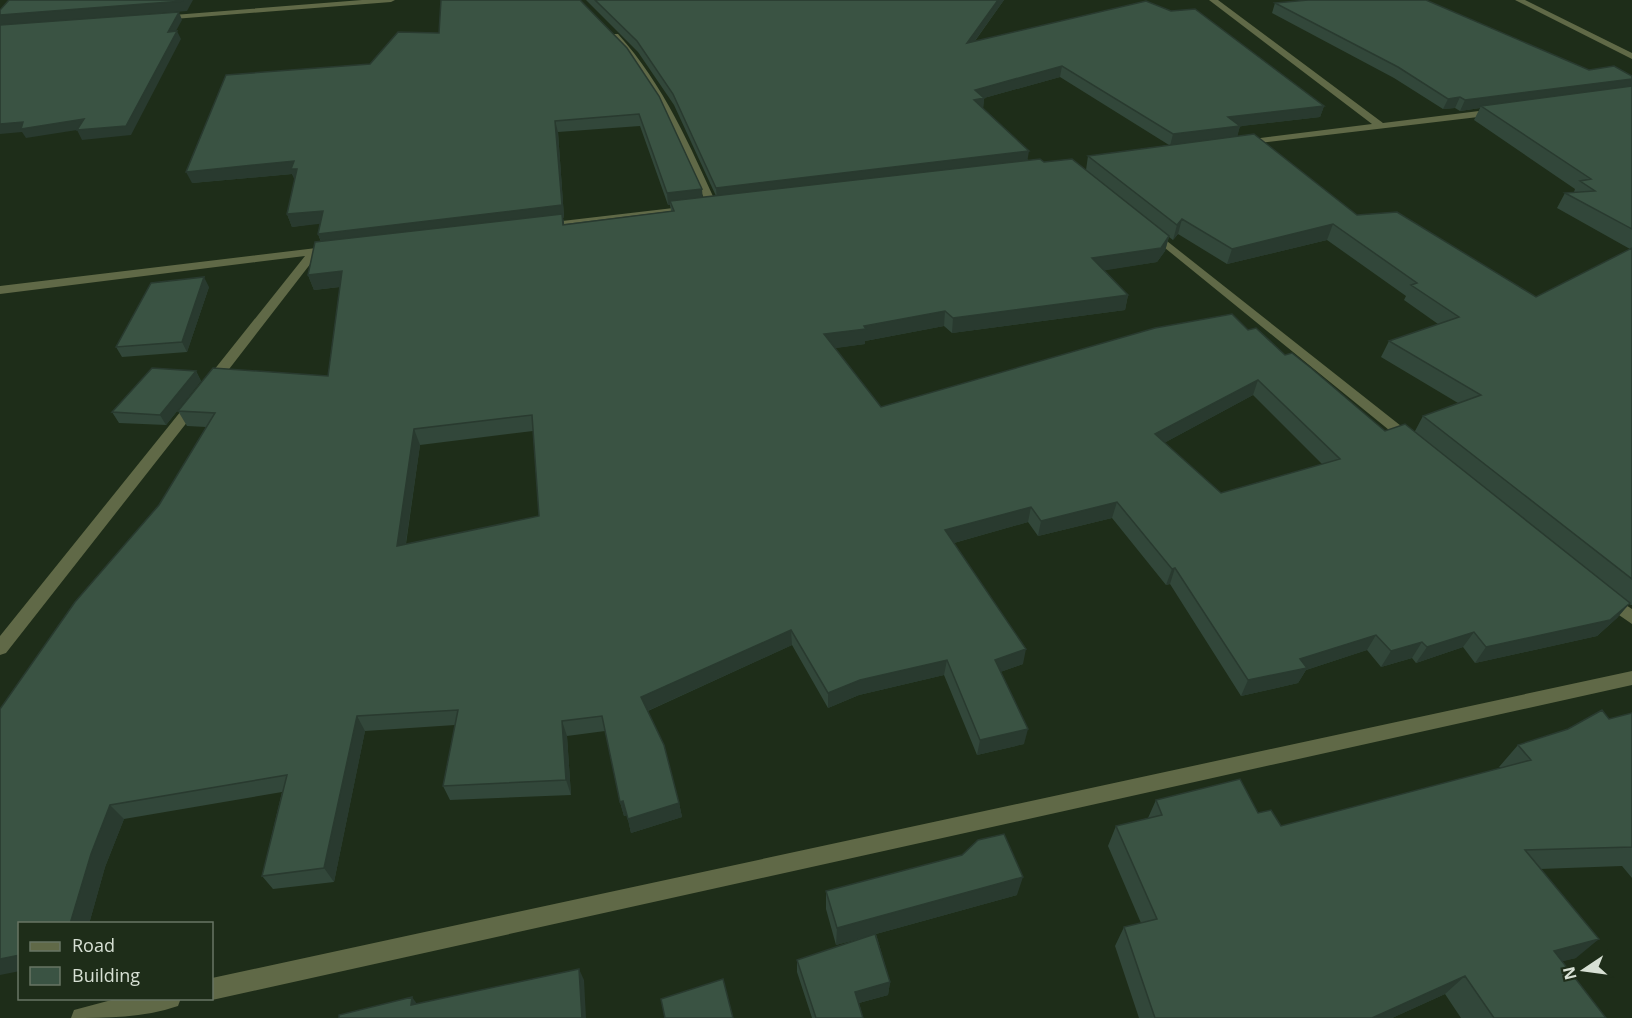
<svg xmlns="http://www.w3.org/2000/svg" width="1632" height="1018" viewBox="0 0 1632 1018" font-family="'Open Sans',sans-serif">
<style>
.lines{fill:none;stroke-linecap:round;stroke-linejoin:round}
.minor{fill:#606947;fill-rule:evenodd}
.wall{fill:#32473a;fill-rule:evenodd}
.shaded-wall{fill:#293a2f}
.building{fill:#3a5343;stroke:#293a2f;stroke-width:1.5;fill-rule:evenodd}
</style>
<rect width="100%" height="100%" fill="#1e2d19"/>
<g class="lines">
<path class="minor" d="M 362,0 L 395,0 L 391,2 L 161,20 L 157,18 L 161,16 Z
M 1209,0 L 1218,0 L 1383,123 L 1495,109 L 1500,112 L 1495,115 L 1242,145 L 1242,141 L 1245,140 L 1372,124 Z
M 1515,0 L 1525,0 L 1632,53 L 1632,59 Z
M 612,34 L 618,34 C 664,85 690,146 718,207 L 717,209 L 708,207 C 681,147 656,88 612,38 Z
M 682,207 L 687,210 L 686,212 L 545,229 L 540,226 L 545,223 Z
M 1153,230 L 1415,437 L 1417,440 L 1415,443 L 1405,443 L 1149,235 L 1147,233 Z
M 333,246 L 339,249 L 337,251 L 318,254 L 216,386 L 206,386 L 204,383 L 206,380 L 305,256 L 0,294 L 0,286 Z
M 194,400 L 201,404 L 199,407 L 6,653 L 0,655 L 0,636 L 189,401 Z
M 1609,594 L 1632,609 L 1632,624 L 1603,604 L 1601,600 L 1603,596 Z
M 1632,671 L 1632,685 L 212,1000 L 208,998 L 212,998 L 212,978 Z
M 119,998 L 181,998 L 178,1006 C 143,1018 107,1018 71,1018 L 74,1010 Z"/>
</g>
<path class="wall" d="M 580,0 L 702,198 L 716,196 L 674,105 L 638,52 L 586,0 L 1004,0 L 975,41 L 1324,106 L 1320,117 L 1240,126 L 1237,136 L 1357,215 L 1536,297 L 1630,249 L 1557,208 L 1565,193 L 1574,192 L 1575,189 L 1474,120 L 1480,108 L 1460,111 L 1455,108 L 1443,109 L 1394,78 L 1272,13 L 1275,3 L 1589,70 L 1632,76 L 1632,605 L 1631,605 L 1629,604 L 1617,618 L 1597,636 L 1475,663 L 1463,647 L 1416,663 L 1412,658 L 1381,667 L 1367,650 L 1306,670 L 1298,683 L 1241,696 L 1170,584 L 1166,585 L 1112,518 L 1038,536 L 1028,522 L 954,543 L 1023,664 L 1000,672 L 1024,744 L 977,755 L 944,675 L 859,695 L 828,708 L 792,645 L 648,711 L 679,803 L 682,817 L 631,833 L 627,815 L 624,816 L 620,802 L 605,731 L 567,736 L 571,795 L 450,800 L 443,786 L 455,725 L 365,731 L 334,882 L 273,889 L 262,876 L 282,792 L 124,819 L 105,867 L 89,924 L 20,924 L 159,505 L 206,427 L 187,426 L 178,411 L 328,376 L 340,287 L 314,290 L 308,275 L 321,242 L 318,234 L 320,223 L 292,227 L 287,214 L 295,179 L 292,174 L 192,183 L 370,64 L 439,33 ZM 1060,77 L 1169,145 L 1088,156 L 1086,170 L 1028,160 L 983,109 L 984,98 ZM 640,126 L 668,205 L 670,205 L 671,211 L 564,224 L 563,218 L 564,217 L 558,132 ZM 1178,234 L 1227,264 L 1327,240 L 1406,296 L 1404,300 L 1438,324 L 1389,341 L 1381,357 L 1458,403 L 1423,416 L 1415,431 L 1385,431 L 1285,355 L 1248,330 L 881,407 L 834,348 L 865,344 L 865,341 L 944,326 L 952,333 L 1125,310 L 1128,295 L 1104,270 L 1157,262 L 1165,251 L 1169,237 L 1173,240 ZM 1253,395 L 1322,464 L 1221,493 L 1164,443 ZM 533,431 L 539,516 L 406,544 L 420,445 Z
M 209,287 L 187,352 L 122,357 L 116,347 Z
M 196,371 L 201,381 L 166,425 L 119,423 L 112,412 Z
M 1632,713 L 1632,878 L 1622,866 L 1540,869 L 1576,958 L 1562,961 L 1606,1018 L 1461,1018 L 1445,994 L 1392,1018 L 1139,1018 L 1115,946 L 1124,927 L 1141,923 L 1108,846 L 1116,826 L 1148,818 L 1156,800 L 1258,813 L 1281,826 L 1501,768 L 1499,767 L 1518,745 L 1609,719 Z
M 826,891 L 1017,895 L 876,934 L 890,982 L 888,995 L 859,1003 L 863,1018 L 812,1018 L 797,972 L 797,960 L 859,939 L 836,945 L 826,909 Z"/>
<path class="shaded-wall" d="M 183,0 L 193,0 L 187,11 L 0,26 L 0,15 Z
M 998,0 L 1004,0 L 966,53 L 967,43 Z
M 179,12 L 182,20 L 171,40 L 168,32 Z
M 177,31 L 181,39 L 131,135 L 82,140 L 77,130 L 26,138 L 22,132 L 0,134 L 0,124 L 23,122 L 84,119 Z
M 1062,66 L 1060,77 L 984,98 L 983,109 L 973,111 L 975,90 Z
M 1632,79 L 1632,87 L 1481,106 L 1480,108 L 1460,111 L 1465,100 Z
M 1460,97 L 1455,108 L 1443,109 L 1448,99 Z
M 1324,106 L 1320,117 L 1225,128 L 1228,117 Z
M 555,121 L 558,132 L 564,217 L 563,218 L 565,228 L 323,246 L 318,234 Z
M 1240,126 L 1237,138 L 1170,146 L 1173,134 Z
M 1029,151 L 1027,163 L 717,200 L 716,188 Z
M 294,161 L 297,169 L 295,181 L 292,174 L 192,183 L 186,172 Z
M 702,189 L 703,201 L 670,201 L 670,205 L 668,205 L 667,193 Z
M 323,211 L 327,223 L 292,227 L 287,214 Z
M 1182,219 L 1178,234 L 1173,240 L 1177,225 Z
M 1333,224 L 1327,240 L 1227,264 L 1232,249 Z
M 1169,236 L 1165,251 L 1157,262 L 1089,273 L 1092,258 Z
M 342,271 L 347,286 L 314,290 L 308,275 Z
M 204,277 L 209,287 L 187,352 L 182,342 Z
M 1128,295 L 1125,310 L 952,333 L 953,318 Z
M 945,311 L 944,326 L 865,341 L 865,344 L 823,350 L 824,334 Z
M 196,371 L 201,381 L 166,425 L 160,415 Z
M 1258,380 L 1253,395 L 1151,450 L 1155,434 Z
M 414,429 L 420,445 L 403,562 L 397,546 Z
M 1117,502 L 1112,518 L 1038,536 L 1041,521 Z
M 1031,507 L 1028,522 L 943,546 L 945,530 Z
M 1175,568 L 1170,584 L 1166,585 L 1172,569 Z
M 1630,603 L 1617,618 L 1597,636 L 1475,663 L 1486,647 Z
M 791,630 L 792,645 L 645,712 L 641,697 Z
M 1474,632 L 1463,647 L 1416,663 L 1427,647 Z
M 1376,635 L 1367,650 L 1306,670 L 1298,683 L 1241,696 L 1248,680 L 1300,659 Z
M 1422,642 L 1412,658 L 1381,667 L 1391,651 Z
M 1026,649 L 1023,664 L 992,675 L 995,660 Z
M 947,660 L 944,675 L 859,695 L 828,708 L 828,693 L 860,680 Z
M 357,716 L 365,731 L 334,882 L 324,868 Z
M 562,721 L 567,736 L 571,795 L 566,780 Z
M 1028,729 L 1024,744 L 977,755 L 980,740 Z
M 623,801 L 627,815 L 624,816 L 620,802 Z
M 679,803 L 682,817 L 631,833 L 628,819 Z
M 110,805 L 124,819 L 105,867 L 89,924 L 70,924 L 91,854 Z
M 1023,877 L 1017,895 L 836,945 L 837,928 Z
M 1599,939 L 1576,958 L 1532,969 L 1554,951 Z
M 20,955 L 20,971 L 0,975 L 0,959 Z
M 579,969 L 584,980 L 586,1018 L 582,1018 Z
M 1465,976 L 1445,994 L 1392,1018 L 1372,1018 Z
M 890,982 L 888,995 L 855,1004 L 855,992 Z
M 412,997 L 420,1008 L 411,1005 Z"/>
<path class="building" d="M 9,0 L 183,0 L 183,1 L 0,15 L 0,10 Z
M 441,0 L 580,0 L 627,48 L 659,96 L 702,189 L 667,193 L 639,114 L 555,121 L 562,205 L 318,234 L 323,211 L 287,214 L 297,169 L 291,169 L 294,161 L 186,172 L 226,75 L 370,64 L 398,32 L 439,33 Z
M 595,0 L 998,0 L 967,43 L 1146,1 L 1171,11 L 1195,9 L 1324,106 L 1228,117 L 1240,126 L 1173,134 L 1062,66 L 975,90 L 984,98 L 974,100 L 1029,151 L 716,188 L 673,94 L 637,41 Z
M 1308,0 L 1426,0 L 1589,70 L 1614,66 L 1632,76 L 1632,79 L 1465,100 L 1460,97 L 1448,99 L 1398,67 L 1275,3 Z
M 179,12 L 168,32 L 177,31 L 126,126 L 77,130 L 84,119 L 21,129 L 23,122 L 0,124 L 0,25 Z
M 1632,86 L 1632,229 L 1565,193 L 1595,191 L 1580,181 L 1591,179 L 1481,106 Z
M 1254,134 L 1357,215 L 1397,212 L 1536,297 L 1632,248 L 1632,579 L 1423,416 L 1481,395 L 1389,341 L 1459,317 L 1411,285 L 1417,283 L 1333,224 L 1232,249 L 1182,219 L 1177,225 L 1088,156 Z
M 1040,159 L 1044,162 L 1072,159 L 1169,236 L 1161,248 L 1092,258 L 1128,295 L 953,318 L 945,311 L 864,326 L 866,329 L 824,334 L 881,407 L 1155,328 L 1232,314 L 1248,330 L 1256,328 L 1285,355 L 1292,353 L 1311,368 L 1385,431 L 1405,424 L 1630,603 L 1610,620 L 1486,647 L 1474,632 L 1427,647 L 1422,642 L 1391,651 L 1376,635 L 1300,659 L 1307,668 L 1248,680 L 1175,568 L 1172,569 L 1117,502 L 1041,521 L 1031,507 L 945,530 L 1026,649 L 995,660 L 1028,729 L 980,740 L 947,660 L 860,680 L 828,693 L 791,630 L 641,697 L 664,745 L 679,803 L 628,819 L 623,801 L 620,802 L 602,716 L 562,721 L 566,780 L 443,786 L 458,710 L 357,716 L 324,868 L 262,876 L 287,775 L 110,805 L 91,854 L 70,924 L 20,924 L 20,955 L 0,959 L 0,709 L 75,602 L 159,505 L 215,413 L 178,411 L 213,368 L 328,376 L 342,271 L 308,275 L 315,242 L 562,214 L 563,225 L 674,211 L 670,201 ZM 1258,380 L 1340,459 L 1221,493 L 1155,434 ZM 532,415 L 539,516 L 397,546 L 414,429 Z
M 204,277 L 182,342 L 116,347 L 151,283 Z
M 152,368 L 196,371 L 160,415 L 112,412 Z
M 1602,710 L 1609,719 L 1632,713 L 1632,847 L 1525,850 L 1599,939 L 1554,951 L 1606,1018 L 1494,1018 L 1465,976 L 1372,1018 L 1155,1018 L 1124,927 L 1157,919 L 1116,826 L 1162,815 L 1156,800 L 1240,779 L 1258,813 L 1271,810 L 1281,826 L 1531,760 L 1518,745 L 1568,729 Z
M 1004,834 L 1023,877 L 837,928 L 826,891 L 962,855 L 978,840 Z
M 875,934 L 890,982 L 855,992 L 863,1018 L 816,1018 L 797,960 Z
M 579,969 L 582,1018 L 339,1018 L 339,1015 L 412,997 L 411,1005 Z
M 723,979 L 733,1018 L 665,1018 L 661,999 Z"/>
<rect x="18" y="922" width="195" height="78" fill="#1e2d19" stroke="#687564" stroke-width="1.5"/>
<rect x="30" y="942" width="30" height="9" fill="#606947" stroke="#687564" stroke-width="1.5"/>
<text x="72" y="952" font-size="18" fill="#d7e0d4">Road</text>
<rect x="30" y="967" width="30" height="18" fill="#3a5343" stroke="#687564" stroke-width="1.5"/>
<text x="72" y="982" font-size="18" fill="#d7e0d4">Building</text>
<g transform="translate(1584 970) rotate(257)" stroke="#1e2d19" stroke-width="4.5" paint-order="stroke">
<path d="M0-4.5L10 22L0 15L-10 22Z" fill="#d7e0d4"/>
<text y="-9" font-size="16" font-weight="bold" text-anchor="middle" fill="#d7e0d4">N</text>
</g>
</svg>
